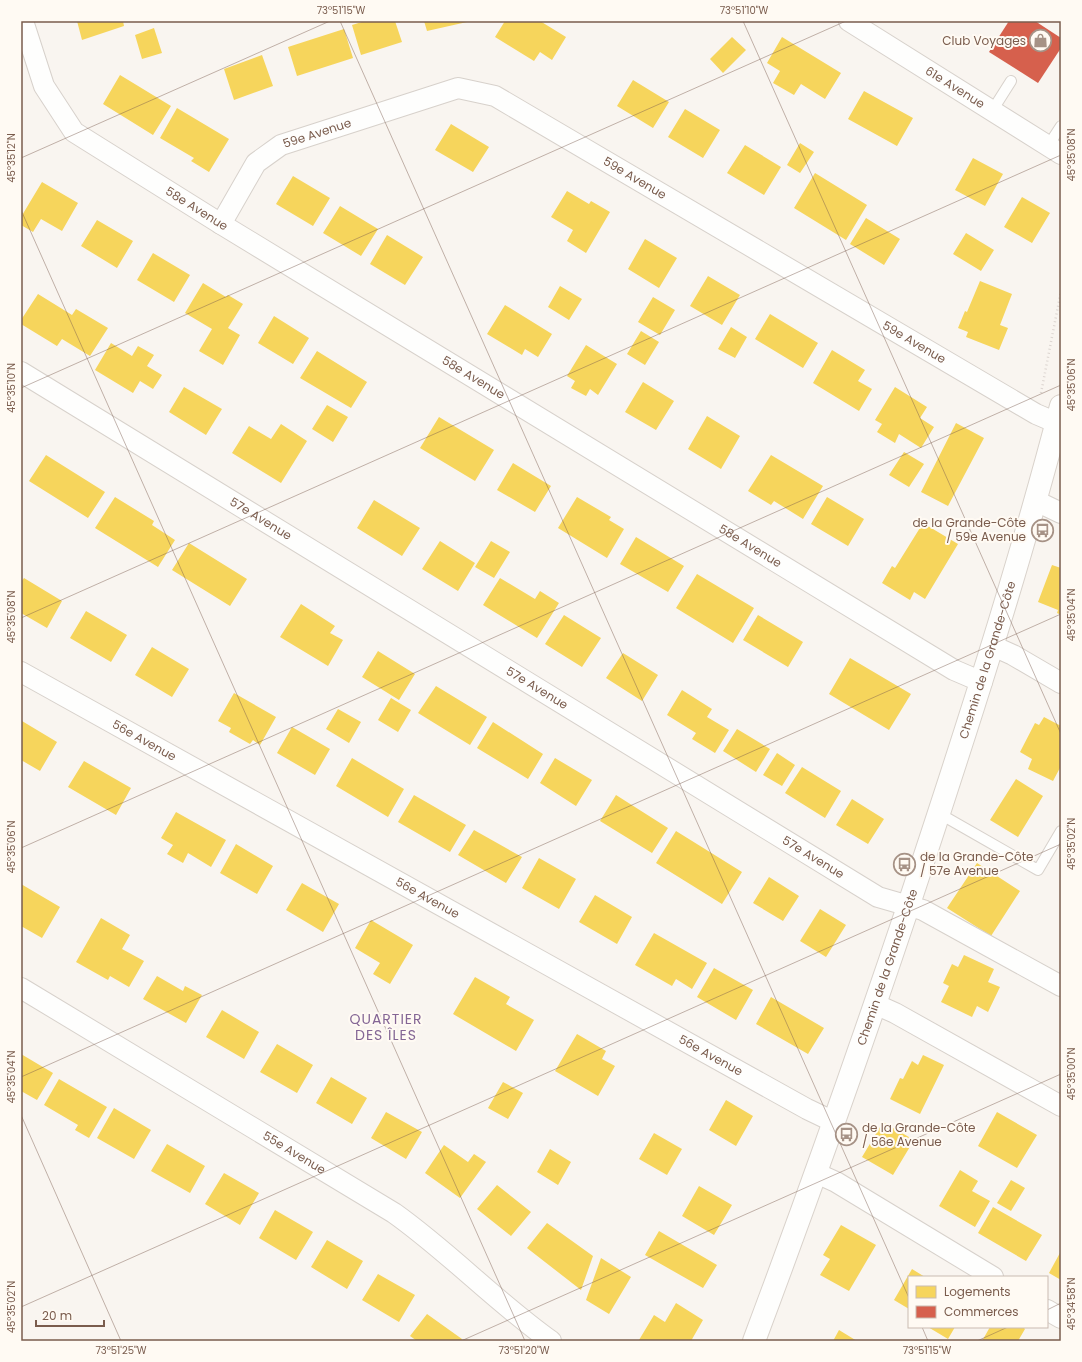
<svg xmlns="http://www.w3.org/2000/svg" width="1082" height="1362" viewBox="0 0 1082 1362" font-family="Poppins,sans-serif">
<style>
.homes{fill:#f6d55c}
.shops{fill:#d6604d}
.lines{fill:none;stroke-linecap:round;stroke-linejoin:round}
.lane-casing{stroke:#d7d1cb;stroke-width:12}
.street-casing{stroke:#d7d1cb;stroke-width:22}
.secondary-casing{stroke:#d9d2cb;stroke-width:24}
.path{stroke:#dcd5d0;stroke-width:2.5;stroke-dasharray:1 3;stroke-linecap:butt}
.lane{stroke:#fefefd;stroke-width:10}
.street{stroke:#fefefd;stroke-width:20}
.secondary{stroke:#fefefd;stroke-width:22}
.ticks{fill:none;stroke:#7a5c4d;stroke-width:1;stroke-opacity:0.45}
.labels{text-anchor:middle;stroke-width:4;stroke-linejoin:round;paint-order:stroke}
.poi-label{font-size:12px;fill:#7a5c4d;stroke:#fffaf3;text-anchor:end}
.street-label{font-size:12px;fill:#7a5c4d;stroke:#fffaf3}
.quarter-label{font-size:14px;letter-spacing:1px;fill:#846695;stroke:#fffaf3}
.neatline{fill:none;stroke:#7a5c4d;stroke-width:1.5}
.ticks-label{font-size:10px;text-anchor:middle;fill:#7a5c4d}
</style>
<rect width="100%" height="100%" fill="#f9f5f0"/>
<path class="homes" d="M 77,21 L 123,21 L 124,26 L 82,40 Z
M 365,21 L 395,21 L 402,42 L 361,55 L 352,25 Z
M 424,21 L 467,21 L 467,22 L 427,31 Z
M 505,21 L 540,21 L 566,37 L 552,60 L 540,52 L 534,61 L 495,37 Z
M 154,28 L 162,53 L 142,59 L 135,35 Z
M 344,29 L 353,58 L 297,76 L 288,47 Z
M 732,37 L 746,50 L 723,73 L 710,59 Z
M 782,37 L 841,73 L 825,99 L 801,84 L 794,95 L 773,83 L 780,71 L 767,63 Z
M 262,55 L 273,86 L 234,100 L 224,69 Z
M 120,75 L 171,106 L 153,135 L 103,104 Z
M 633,80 L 669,102 L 653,128 L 617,106 Z
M 864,91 L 913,118 L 897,146 L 848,119 Z
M 177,108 L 229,139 L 209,172 L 191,161 L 194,158 L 160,138 Z
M 685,109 L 720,130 L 703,158 L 668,137 Z
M 451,124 L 489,147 L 473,172 L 435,150 Z
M 800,143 L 814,152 L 800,173 L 787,165 Z
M 745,145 L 781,167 L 764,195 L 727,173 Z
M 973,158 L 1003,174 L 985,206 L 955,190 Z
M 815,173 L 867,205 L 846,240 L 794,208 Z
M 293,176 L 330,198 L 313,226 L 276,204 Z
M 42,182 L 78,203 L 62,231 L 41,219 L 33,232 L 21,225 L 21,217 Z
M 567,191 L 589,204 L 591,201 L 610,212 L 586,253 L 567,241 L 573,230 L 551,217 Z
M 1022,197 L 1050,213 L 1032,243 L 1004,227 Z
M 340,206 L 378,229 L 361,256 L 323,233 Z
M 866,218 L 900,239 L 884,265 L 850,244 Z
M 97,220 L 133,241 L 117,268 L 81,246 Z
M 966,233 L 994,250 L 981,271 L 953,254 Z
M 387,235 L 423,257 L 405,285 L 370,264 Z
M 645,239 L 677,258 L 659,288 L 628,269 Z
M 153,253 L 190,275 L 174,302 L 137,280 Z
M 708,276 L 740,295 L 722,325 L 690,306 Z
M 980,281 L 1012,294 L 1000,325 L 1008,328 L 999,350 L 966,337 L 968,332 L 958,328 L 965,311 L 967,312 Z
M 203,283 L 226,297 L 228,295 L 243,304 L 228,328 L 240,335 L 223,365 L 199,351 L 212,329 L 185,313 Z
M 560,286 L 582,299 L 569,320 L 548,307 Z
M 38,294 L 72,315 L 76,309 L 108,328 L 90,356 L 62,339 L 57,346 L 21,324 L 21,320 Z
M 653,297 L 675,310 L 660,335 L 638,322 Z
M 505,305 L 552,334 L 538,357 L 525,349 L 522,355 L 487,334 Z
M 770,314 L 818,343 L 803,368 L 755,339 Z
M 274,316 L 309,338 L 293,364 L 258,343 Z
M 731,327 L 747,337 L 735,358 L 718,349 Z
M 641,331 L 659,342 L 645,365 L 627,354 Z
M 111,343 L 132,356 L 138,346 L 154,355 L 147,366 L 162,375 L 153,389 L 140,381 L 133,393 L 95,370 Z
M 586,345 L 617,364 L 598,395 L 590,389 L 586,396 L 571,388 L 575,381 L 567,376 Z
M 832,350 L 865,370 L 858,381 L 872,389 L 859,411 L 813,383 Z
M 317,351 L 367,382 L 351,408 L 300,378 Z
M 643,382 L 674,401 L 656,430 L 625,412 Z
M 184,387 L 222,409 L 206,435 L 169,412 Z
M 895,387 L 927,407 L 920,418 L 934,427 L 921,448 L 899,434 L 895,443 L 877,432 L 882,424 L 875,420 Z
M 327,405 L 348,417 L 333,442 L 312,429 Z
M 707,416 L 740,436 L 721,469 L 688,449 Z
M 439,417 L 494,450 L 475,481 L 420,448 Z
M 956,423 L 984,438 L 948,506 L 921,492 Z
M 281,424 L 307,441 L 281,483 L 232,453 L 249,426 L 271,439 Z
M 904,452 L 924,464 L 909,487 L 889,475 Z
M 46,455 L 105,492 L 88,518 L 29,481 Z
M 771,455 L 823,486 L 803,519 L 774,501 L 771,505 L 748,491 Z
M 513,463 L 551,486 L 535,512 L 497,490 Z
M 115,497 L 154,521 L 152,525 L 175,540 L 158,567 L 95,528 Z
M 577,497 L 611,517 L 609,520 L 624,529 L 607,558 L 558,528 Z
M 827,497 L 864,519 L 848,546 L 811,524 Z
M 374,500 L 420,528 L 402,556 L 357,528 Z
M 923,523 L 958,544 L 925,599 L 914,592 L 910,600 L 882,583 L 892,566 L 895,568 Z
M 636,537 L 684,566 L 668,592 L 620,564 Z
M 440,541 L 475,563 L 458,591 L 422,569 Z
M 491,541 L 510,552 L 494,578 L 475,567 Z
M 189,543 L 247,579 L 230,606 L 172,570 Z
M 1052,565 L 1061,568 L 1061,615 L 1057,613 L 1058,610 L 1038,602 Z
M 697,574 L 754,608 L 733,643 L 676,608 Z
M 24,578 L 62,601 L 47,628 L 21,613 L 21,582 Z
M 500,578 L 535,599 L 540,591 L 559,603 L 537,638 L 483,605 Z
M 301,604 L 335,626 L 330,633 L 343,640 L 328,666 L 280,637 Z
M 86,611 L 127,635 L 111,662 L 70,638 Z
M 564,615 L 601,638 L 582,667 L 545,644 Z
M 758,615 L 803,642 L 788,667 L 743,640 Z
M 152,647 L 189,669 L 172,697 L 135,675 Z
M 378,651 L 415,674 L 399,700 L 362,677 Z
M 623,653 L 658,675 L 642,701 L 606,678 Z
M 850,658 L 911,694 L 889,730 L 829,694 Z
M 436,686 L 487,717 L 470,745 L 418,713 Z
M 682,690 L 712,709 L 707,717 L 729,730 L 715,753 L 692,739 L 696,733 L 667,715 Z
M 234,693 L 276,717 L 260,745 L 253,740 L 250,744 L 229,732 L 231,728 L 218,721 Z
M 391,698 L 411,710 L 398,732 L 378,720 Z
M 338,709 L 361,722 L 349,743 L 326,729 Z
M 1044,717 L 1061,726 L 1061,766 L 1053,781 L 1028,769 L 1032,759 L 1020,752 L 1035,723 L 1039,725 Z
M 22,721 L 57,742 L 40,771 L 21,760 Z
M 493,722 L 543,754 L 528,779 L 477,748 Z
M 292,727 L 330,749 L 315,775 L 277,753 Z
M 737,729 L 770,749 L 756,772 L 723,751 Z
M 777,753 L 795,765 L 782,786 L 763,775 Z
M 352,758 L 404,789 L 388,817 L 336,786 Z
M 555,758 L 592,780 L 576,806 L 540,783 Z
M 84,761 L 131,788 L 116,815 L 68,787 Z
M 802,767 L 841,791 L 825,818 L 785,793 Z
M 1016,779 L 1043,796 L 1018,837 L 990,820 Z
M 414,795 L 466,825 L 450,852 L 398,822 Z
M 616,795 L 668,828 L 652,853 L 600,821 Z
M 852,799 L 884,819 L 868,844 L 836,825 Z
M 176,812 L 226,840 L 211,867 L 188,853 L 183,863 L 167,854 L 173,845 L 161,838 Z
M 474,830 L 522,857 L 506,883 L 458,855 Z
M 676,831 L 742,872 L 722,904 L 656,863 Z
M 236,844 L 273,866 L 257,894 L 220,873 Z
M 539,858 L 576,879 L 559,909 L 522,888 Z
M 977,863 L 1020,891 L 991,936 L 947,908 Z
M 769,877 L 799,896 L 783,921 L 753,903 Z
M 302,883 L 339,904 L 323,932 L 286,910 Z
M 21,884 L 60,907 L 42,938 L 21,926 Z
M 595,895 L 632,917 L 617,944 L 579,922 Z
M 820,909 L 846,925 L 826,957 L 800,941 Z
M 101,918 L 130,935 L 122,949 L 144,961 L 129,987 L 110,976 L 108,980 L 76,962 Z
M 371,920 L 413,945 L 390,984 L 373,974 L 380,963 L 355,948 Z
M 654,933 L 707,963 L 692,989 L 676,979 L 672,986 L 635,965 Z
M 964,955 L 994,969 L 988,982 L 1000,987 L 988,1012 L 977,1006 L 972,1017 L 941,1002 L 949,986 L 943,983 L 952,964 L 958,967 Z
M 714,968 L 753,990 L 736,1020 L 697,997 Z
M 157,976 L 183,991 L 185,986 L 202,995 L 186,1023 L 143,999 Z
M 475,977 L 510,997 L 506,1004 L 534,1020 L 516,1051 L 453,1014 Z
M 771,997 L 824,1028 L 808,1054 L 756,1024 Z
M 222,1010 L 259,1032 L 244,1059 L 206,1037 Z
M 577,1034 L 606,1051 L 602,1059 L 615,1066 L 598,1096 L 555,1071 Z
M 277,1044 L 313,1065 L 297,1093 L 260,1072 Z
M 21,1054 L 53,1073 L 37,1100 L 21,1091 Z
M 923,1055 L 944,1065 L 920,1114 L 890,1099 L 900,1078 L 903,1079 L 912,1061 L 918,1065 Z
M 331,1077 L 367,1098 L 352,1124 L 316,1103 Z
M 59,1079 L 107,1107 L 89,1138 L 75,1130 L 78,1125 L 44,1105 Z
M 503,1082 L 523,1093 L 508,1119 L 488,1108 Z
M 726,1100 L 753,1116 L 736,1146 L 709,1130 Z
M 114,1108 L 151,1130 L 134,1159 L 97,1138 Z
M 386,1112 L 422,1132 L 406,1159 L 371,1138 Z
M 997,1112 L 1037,1135 L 1017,1168 L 978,1146 Z
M 883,1122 L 914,1140 L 893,1175 L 862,1157 Z
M 654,1133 L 682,1149 L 667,1175 L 639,1159 Z
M 167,1144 L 205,1166 L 190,1193 L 151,1171 Z
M 444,1145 L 468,1162 L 474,1154 L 486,1162 L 460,1198 L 425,1173 Z
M 550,1149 L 571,1162 L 558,1185 L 537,1172 Z
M 960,1170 L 978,1181 L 972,1191 L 990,1201 L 975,1227 L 939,1206 Z
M 224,1173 L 259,1193 L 240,1225 L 205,1204 Z
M 1011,1180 L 1025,1188 L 1011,1211 L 997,1203 Z
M 497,1185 L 531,1212 L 511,1236 L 477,1209 Z
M 699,1186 L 732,1205 L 714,1235 L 682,1216 Z
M 993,1207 L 1042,1235 L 1026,1261 L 978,1233 Z
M 275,1210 L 313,1232 L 296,1260 L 259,1238 Z
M 547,1223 L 593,1256 L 581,1290 L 527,1248 Z
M 841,1225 L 876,1245 L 849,1291 L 820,1275 L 830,1259 L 823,1255 Z
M 659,1231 L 717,1265 L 703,1288 L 645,1255 Z
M 327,1240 L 363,1261 L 347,1289 L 311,1267 Z
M 1061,1251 L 1061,1280 L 1049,1273 Z
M 601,1258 L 631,1277 L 609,1314 L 586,1300 Z
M 912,1269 L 925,1277 L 909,1277 L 909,1309 L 894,1300 Z
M 378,1274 L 415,1295 L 399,1322 L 362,1300 Z
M 676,1303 L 703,1320 L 691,1341 L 639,1340 L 654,1315 L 665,1322 Z
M 427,1314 L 462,1339 L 461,1341 L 417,1341 L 410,1336 Z
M 928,1327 L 955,1327 L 948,1339 Z
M 990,1327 L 1023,1327 L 1025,1329 L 1018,1341 L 982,1341 Z
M 839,1330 L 857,1341 L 833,1341 Z"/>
<path class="shops" d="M 1009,21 L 1035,21 L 1061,38 L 1061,48 L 1038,83 L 989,52 Z"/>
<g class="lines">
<defs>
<path id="lane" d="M 992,111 L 1011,81
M 1048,146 L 1061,126
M 940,814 L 1038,870 L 1061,831"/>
<g id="street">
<path id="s1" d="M 23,21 L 44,86 L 74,132 L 221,224 L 954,670 L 982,682"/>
<path id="s2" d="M 849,21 L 1061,154"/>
<path id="s3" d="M 221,224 L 256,163 L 281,145 L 458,88 L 495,96 L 1036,414 L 1057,423"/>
<path id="s4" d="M 21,372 L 878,897 L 923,910 L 1061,986"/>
<path d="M 1036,501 L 1061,513"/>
<path d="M 993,646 L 1013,655 L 1061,683"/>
<path id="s5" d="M 21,672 L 807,1109 L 834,1122"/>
<path id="s6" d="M 21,988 L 394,1213 C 449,1252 496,1302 551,1341"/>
<path d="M 875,1004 L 895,1013 L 1061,1106"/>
<path d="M 816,1173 L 836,1182 L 993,1277"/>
<path d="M 1047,1310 L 1061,1318"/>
</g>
<g id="secondary">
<path id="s7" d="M 754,1341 C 808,1197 859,1053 908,907 C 963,741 1017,575 1061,406"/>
</g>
</defs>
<use href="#lane" class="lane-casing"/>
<use href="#street" class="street-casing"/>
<use href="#secondary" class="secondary-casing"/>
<path class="path" d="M 1041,393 L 1061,291"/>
<use href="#lane" class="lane"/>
<use href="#street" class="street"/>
<use href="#secondary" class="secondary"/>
</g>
<path class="ticks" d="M 340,21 L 909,1298M 743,21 L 1061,734M 21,158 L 330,21M 21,210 L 525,1341M 21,388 L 846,21M 21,618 L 1061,155M 21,848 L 1061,385M 21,1077 L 1061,614M 21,1115 L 121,1341M 21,1307 L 1061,844M 1047,1310 L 1061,1303M 922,1327 L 928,1341M 461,1341 L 1061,1074M 977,1341 L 1008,1327"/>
<defs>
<symbol id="shop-ring" viewBox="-11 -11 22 22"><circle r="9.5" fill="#fffaf3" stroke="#a69286" stroke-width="1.5"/><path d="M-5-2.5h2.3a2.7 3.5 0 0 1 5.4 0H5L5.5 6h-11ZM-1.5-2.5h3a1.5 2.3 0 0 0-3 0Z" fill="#a69286"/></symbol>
<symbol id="bus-ring" viewBox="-11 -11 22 22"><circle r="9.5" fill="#fffaf3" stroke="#a69286" stroke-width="1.5"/><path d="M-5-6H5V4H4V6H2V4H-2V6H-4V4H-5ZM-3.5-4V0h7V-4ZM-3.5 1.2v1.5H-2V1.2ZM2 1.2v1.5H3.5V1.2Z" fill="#a69286"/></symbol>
</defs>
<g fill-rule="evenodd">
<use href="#shop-ring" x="1028" y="28" width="25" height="25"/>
<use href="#bus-ring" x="1030" y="518" width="25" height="25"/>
<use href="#bus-ring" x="892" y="852" width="25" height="25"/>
<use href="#bus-ring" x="834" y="1122" width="25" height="25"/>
</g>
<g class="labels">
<g class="poi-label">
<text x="1026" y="45">Club Voyages</text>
<text x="1026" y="527">de la Grande-Côte<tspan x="1026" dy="14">/ 59e Avenue</tspan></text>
<text x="920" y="861" text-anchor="start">de la Grande-Côte<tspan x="920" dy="14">/ 57e Avenue</tspan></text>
<text x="862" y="1132" text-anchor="start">de la Grande-Côte<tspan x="862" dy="14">/ 56e Avenue</tspan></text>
</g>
<g class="street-label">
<text dy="4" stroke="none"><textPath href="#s2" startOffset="125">61e Avenue</textPath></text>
<text dy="4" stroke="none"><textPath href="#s3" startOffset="139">59e Avenue</textPath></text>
<text dy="4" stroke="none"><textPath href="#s3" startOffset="487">59e Avenue</textPath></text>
<text dy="4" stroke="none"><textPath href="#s1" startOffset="268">58e Avenue</textPath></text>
<text dy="4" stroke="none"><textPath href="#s3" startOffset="811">59e Avenue</textPath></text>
<text dy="4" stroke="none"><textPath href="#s1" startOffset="592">58e Avenue</textPath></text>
<text dy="4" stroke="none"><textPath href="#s4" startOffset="281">57e Avenue</textPath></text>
<text dy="4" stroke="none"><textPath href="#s1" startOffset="916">58e Avenue</textPath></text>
<text dy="4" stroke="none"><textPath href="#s7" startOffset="720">Chemin de la Grande-Côte</textPath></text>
<text dy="4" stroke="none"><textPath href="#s4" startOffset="605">57e Avenue</textPath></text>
<text dy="4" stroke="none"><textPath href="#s5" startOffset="141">56e Avenue</textPath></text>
<text dy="4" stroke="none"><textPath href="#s4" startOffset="929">57e Avenue</textPath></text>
<text dy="4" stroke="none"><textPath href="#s5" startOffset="465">56e Avenue</textPath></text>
<text dy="4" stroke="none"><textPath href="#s7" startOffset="397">Chemin de la Grande-Côte</textPath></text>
<text dy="4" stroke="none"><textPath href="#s5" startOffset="789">56e Avenue</textPath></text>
<text dy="4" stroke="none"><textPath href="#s6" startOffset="319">55e Avenue</textPath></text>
</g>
<g class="quarter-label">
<text x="386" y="1024">QUARTIER<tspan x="386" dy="16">DES ÎLES</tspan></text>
</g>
</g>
<rect width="1082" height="1362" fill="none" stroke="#fffaf3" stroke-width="44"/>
<rect x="908" y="1276" width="140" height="52" fill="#fffaf3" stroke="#cabbb1"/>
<rect x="916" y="1286" width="20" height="12" fill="#f6d55c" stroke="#cabbb1"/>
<text x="944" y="1296" font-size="12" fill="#7a5c4d">Logements</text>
<rect x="916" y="1306" width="20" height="12" fill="#d6604d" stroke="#cabbb1"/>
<text x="944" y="1316" font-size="12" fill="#7a5c4d">Commerces</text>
<path d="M36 1320v6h68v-6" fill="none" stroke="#7a5c4d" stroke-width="2"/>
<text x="42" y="1320" font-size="12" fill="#7a5c4d" stroke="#fffaf3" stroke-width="3" paint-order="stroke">20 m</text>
<rect x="22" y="22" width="1038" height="1318" class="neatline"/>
<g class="ticks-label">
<text x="341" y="14">73°51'15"W</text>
<text x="744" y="14">73°51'10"W</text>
<text transform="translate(1071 155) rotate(-90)" y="4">45°35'08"N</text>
<text transform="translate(11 158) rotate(-90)" y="4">45°35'12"N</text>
<text transform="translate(1071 385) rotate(-90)" y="4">45°35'06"N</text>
<text transform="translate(11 388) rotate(-90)" y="4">45°35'10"N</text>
<text transform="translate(1071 615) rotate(-90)" y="4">45°35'04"N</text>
<text transform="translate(11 617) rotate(-90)" y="4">45°35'08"N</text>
<text transform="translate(1071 844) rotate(-90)" y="4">45°35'02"N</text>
<text transform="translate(11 847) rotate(-90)" y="4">45°35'06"N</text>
<text transform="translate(1071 1074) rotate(-90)" y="4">45°35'00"N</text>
<text transform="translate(11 1077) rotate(-90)" y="4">45°35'04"N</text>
<text transform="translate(1071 1304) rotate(-90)" y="4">45°34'58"N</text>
<text transform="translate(11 1307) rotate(-90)" y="4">45°35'02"N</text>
<text x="121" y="1354">73°51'25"W</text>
<text x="524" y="1354">73°51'20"W</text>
<text x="927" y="1354">73°51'15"W</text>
</g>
</svg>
